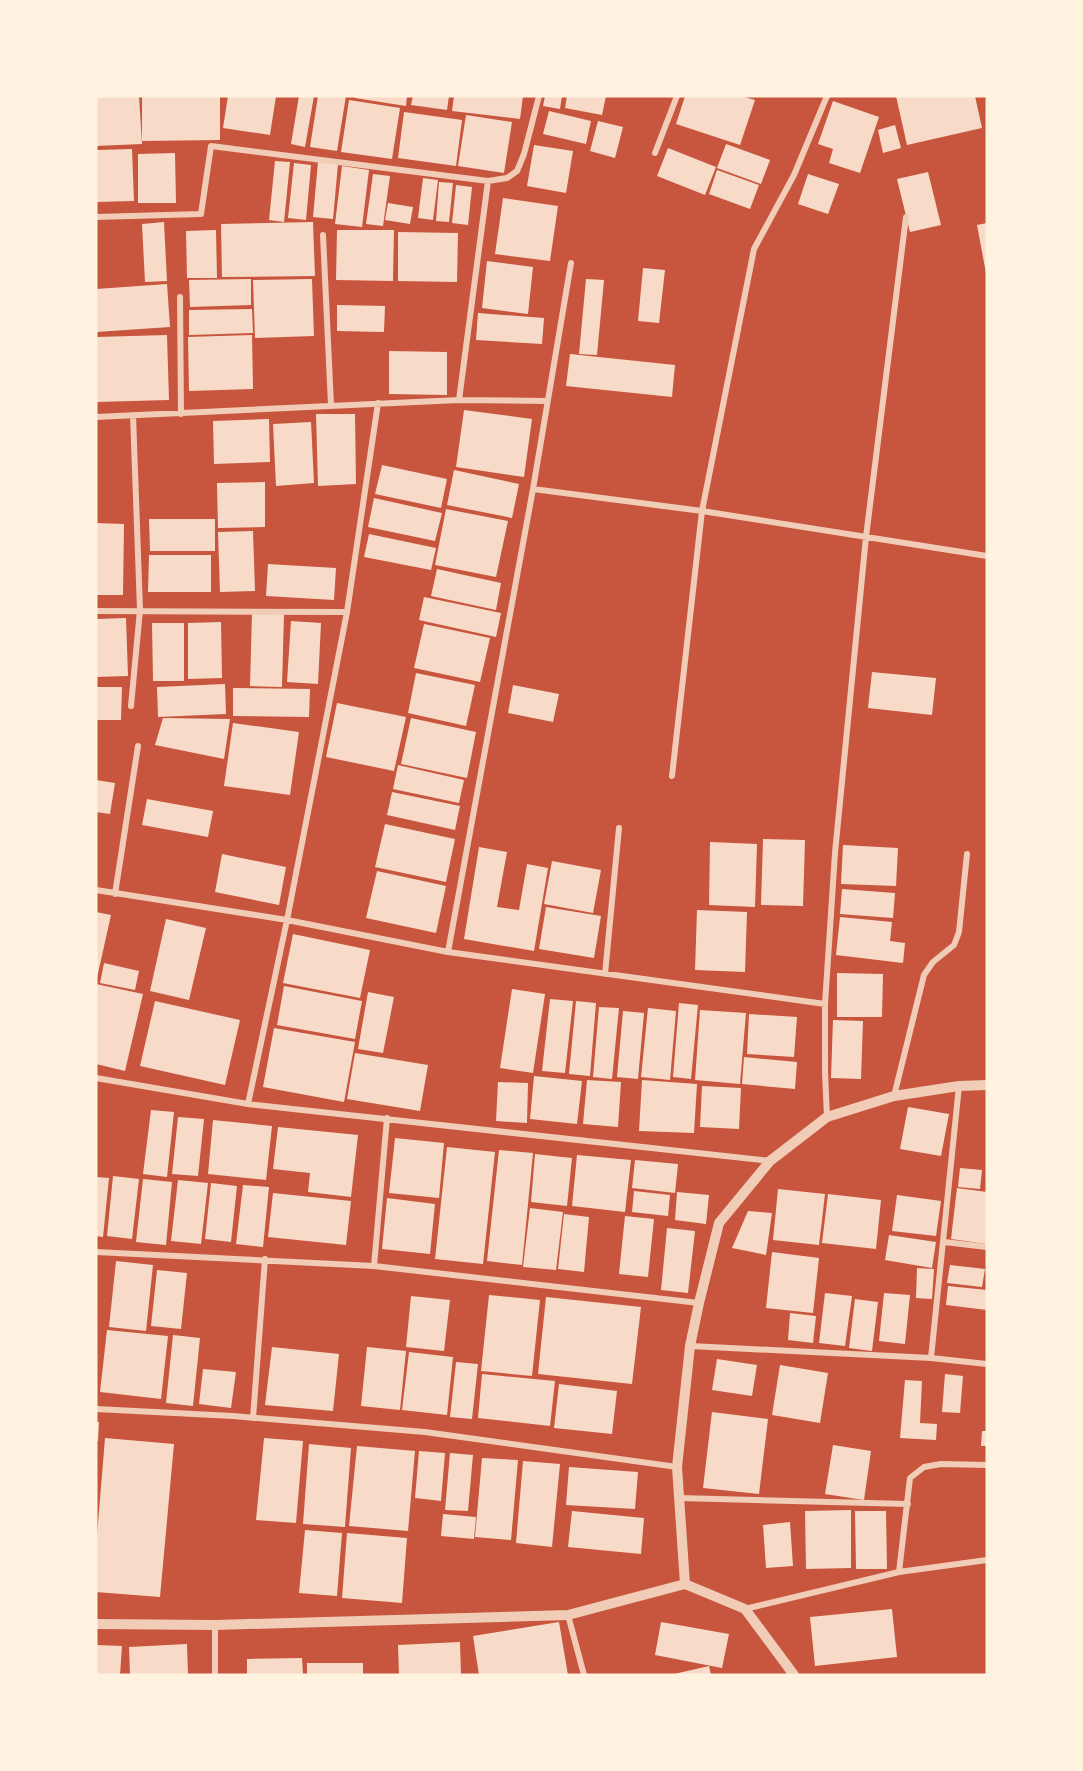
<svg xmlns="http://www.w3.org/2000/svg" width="1083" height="1771" viewBox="0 0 1083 1771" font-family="'Zilla Slab',serif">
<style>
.building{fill:#f7dbc8}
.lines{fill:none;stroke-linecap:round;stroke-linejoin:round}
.minor{stroke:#f1ccb7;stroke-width:6}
.tertiary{stroke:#f1ccb7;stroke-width:10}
</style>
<rect width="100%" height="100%" fill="#c8553d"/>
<path class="building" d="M 96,96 L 139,96 L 142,144 L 96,146 Z
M 142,96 L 220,96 L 220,140 L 142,141 Z
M 228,96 L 276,96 L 270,135 L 223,128 Z
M 299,96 L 314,96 L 305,147 L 291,144 Z
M 318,96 L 346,96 L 337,151 L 310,147 Z
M 355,96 L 407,96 L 406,106 L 355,98 Z
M 413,96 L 449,96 L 447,110 L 411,105 Z
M 454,96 L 523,96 L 520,119 L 452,111 Z
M 545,96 L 562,96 L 560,109 L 543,106 Z
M 567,96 L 606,96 L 602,115 L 565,108 Z
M 685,96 L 741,96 L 755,100 L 740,145 L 676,124 Z
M 896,96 L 975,96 L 982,128 L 907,145 Z
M 349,100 L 400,108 L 392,159 L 341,152 Z
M 833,101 L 879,117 L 860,173 L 829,163 L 833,149 L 818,144 Z
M 549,111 L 591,121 L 586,144 L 543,134 Z
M 404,112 L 462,120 L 456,166 L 398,158 Z
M 466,115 L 512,122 L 504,173 L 458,166 Z
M 598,121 L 623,127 L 615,158 L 590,151 Z
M 895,125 L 901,148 L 883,153 L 878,130 Z
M 726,144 L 770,160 L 761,184 L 717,168 Z
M 534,145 L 573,151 L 566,193 L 527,186 Z
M 668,148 L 716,167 L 705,195 L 657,176 Z
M 132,149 L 134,201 L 96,202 L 96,150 Z
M 175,153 L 176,203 L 138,203 L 138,154 Z
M 275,161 L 290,162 L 284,222 L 269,220 Z
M 318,162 L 338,164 L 333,219 L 313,217 Z
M 294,163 L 311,165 L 306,220 L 288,218 Z
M 342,166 L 369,170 L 362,227 L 335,224 Z
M 717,170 L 759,185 L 750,209 L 709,194 Z
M 928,172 L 941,225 L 910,232 L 897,179 Z
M 373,174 L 390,176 L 383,226 L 366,224 Z
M 808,174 L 839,184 L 828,214 L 798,204 Z
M 423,178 L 438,180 L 433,220 L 418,218 Z
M 439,182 L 453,183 L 449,222 L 436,221 Z
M 456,185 L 472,187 L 468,225 L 452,223 Z
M 503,198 L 558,206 L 550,261 L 495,254 Z
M 388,203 L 413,207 L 410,224 L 385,220 Z
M 164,222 L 167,281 L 145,282 L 142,224 Z
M 313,222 L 315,276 L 222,277 L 221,224 Z
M 987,223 L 987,273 L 986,273 L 977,225 Z
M 216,230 L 217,278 L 187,278 L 186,231 Z
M 337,230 L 394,230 L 393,281 L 336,280 Z
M 398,232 L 458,233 L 457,282 L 398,281 Z
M 487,261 L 533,267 L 528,314 L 482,308 Z
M 643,268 L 665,270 L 659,323 L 638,321 Z
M 251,279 L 251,305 L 190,307 L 189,280 Z
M 312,279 L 314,336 L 255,338 L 253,280 Z
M 586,279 L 604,280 L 597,355 L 579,354 Z
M 167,284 L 170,327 L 96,332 L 96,289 Z
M 337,305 L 385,306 L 384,332 L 337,331 Z
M 252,309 L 253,333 L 189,335 L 189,310 Z
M 478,313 L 544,318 L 542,344 L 476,340 Z
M 167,335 L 169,400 L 96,402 L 96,337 Z
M 252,335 L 253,389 L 189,391 L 188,337 Z
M 389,351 L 447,352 L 447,395 L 389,394 Z
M 570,354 L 675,365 L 672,397 L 566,386 Z
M 464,410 L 532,419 L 524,477 L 456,467 Z
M 316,414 L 355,414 L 356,484 L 318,486 Z
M 269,419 L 270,462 L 214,464 L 213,421 Z
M 311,422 L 314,483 L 276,486 L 273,424 Z
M 382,465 L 447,479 L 441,508 L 375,494 Z
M 454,470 L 519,484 L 512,518 L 447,505 Z
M 265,482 L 265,527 L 218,528 L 217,483 Z
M 374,498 L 442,513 L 435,541 L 368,527 Z
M 446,509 L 508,521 L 496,577 L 435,565 Z
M 149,519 L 215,519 L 215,551 L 150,551 Z
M 96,523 L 124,524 L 123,595 L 96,595 Z
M 253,531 L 255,591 L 220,592 L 218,532 Z
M 369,534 L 436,548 L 431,570 L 364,557 Z
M 149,555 L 211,555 L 211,592 L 148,592 Z
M 268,564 L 336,568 L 334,600 L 266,596 Z
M 437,569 L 501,583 L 496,610 L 431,596 Z
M 424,597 L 501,613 L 496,637 L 419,620 Z
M 252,613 L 284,614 L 282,687 L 250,686 Z
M 126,618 L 128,676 L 96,677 L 96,619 Z
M 291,621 L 321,623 L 318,684 L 287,682 Z
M 221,622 L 222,678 L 188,679 L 188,623 Z
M 152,623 L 184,623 L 184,681 L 153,681 Z
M 424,624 L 490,638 L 480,682 L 414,668 Z
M 872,672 L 936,678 L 932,715 L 868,708 Z
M 416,673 L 475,685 L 466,726 L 408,713 Z
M 225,684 L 226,714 L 158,717 L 157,687 Z
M 513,685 L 559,694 L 553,722 L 508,713 Z
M 96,687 L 122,687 L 121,720 L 96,720 Z
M 233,688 L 310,689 L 309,717 L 233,716 Z
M 337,703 L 406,717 L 394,771 L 326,757 Z
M 163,718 L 230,719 L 224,759 L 155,745 Z
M 411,718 L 476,732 L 467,778 L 401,764 Z
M 233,723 L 299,732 L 290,795 L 224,786 Z
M 398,765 L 464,780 L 459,803 L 393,789 Z
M 96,780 L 115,783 L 110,814 L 96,812 Z
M 392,792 L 460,806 L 455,830 L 387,815 Z
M 147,799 L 213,811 L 208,837 L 142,825 Z
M 385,824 L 455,839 L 446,882 L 375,867 Z
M 763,839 L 805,840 L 803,906 L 761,905 Z
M 710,842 L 757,844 L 755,907 L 709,905 Z
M 843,845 L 898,848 L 896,886 L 841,884 Z
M 479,847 L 507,852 L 497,907 L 519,910 L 527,864 L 548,868 L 534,951 L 464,939 Z
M 222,854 L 286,867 L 279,905 L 215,892 Z
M 552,861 L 601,870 L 593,913 L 544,904 Z
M 377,871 L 446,886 L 436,933 L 366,918 Z
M 842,889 L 895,893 L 893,918 L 840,914 Z
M 546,907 L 601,916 L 594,958 L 539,949 Z
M 697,910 L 747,912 L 745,972 L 695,970 Z
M 96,912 L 111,915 L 97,978 L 96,978 Z
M 840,917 L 892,922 L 890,941 L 905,943 L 903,963 L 836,955 Z
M 166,919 L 206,928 L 189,1000 L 150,991 Z
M 293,934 L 370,950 L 360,998 L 283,983 Z
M 104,963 L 139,971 L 135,990 L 100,983 Z
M 837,973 L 883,974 L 882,1017 L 837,1017 Z
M 96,984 L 143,994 L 125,1071 L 96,1064 Z
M 284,986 L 362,1001 L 355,1039 L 277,1025 Z
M 512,989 L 545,994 L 533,1073 L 500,1068 Z
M 368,992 L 394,997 L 383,1053 L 358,1049 Z
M 550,999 L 573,1001 L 565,1073 L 542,1071 Z
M 155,1001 L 240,1020 L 225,1085 L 140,1066 Z
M 576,1001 L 596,1003 L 590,1076 L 569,1074 Z
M 679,1003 L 698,1005 L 691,1079 L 673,1077 Z
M 599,1007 L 619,1008 L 612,1079 L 593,1077 Z
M 648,1008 L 676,1011 L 670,1080 L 641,1077 Z
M 700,1010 L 746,1013 L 740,1084 L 695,1080 Z
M 623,1011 L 644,1013 L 638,1079 L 617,1077 Z
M 749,1014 L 797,1017 L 794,1057 L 747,1054 Z
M 833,1020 L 863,1021 L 861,1079 L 831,1078 Z
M 274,1028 L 355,1042 L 344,1102 L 263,1087 Z
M 355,1053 L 428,1065 L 420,1111 L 347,1099 Z
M 744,1057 L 797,1062 L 795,1089 L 742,1084 Z
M 534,1076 L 582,1081 L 577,1124 L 530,1119 Z
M 587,1080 L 621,1082 L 618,1127 L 583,1124 Z
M 642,1080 L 697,1084 L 694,1133 L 639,1131 Z
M 498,1082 L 528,1083 L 527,1123 L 496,1121 Z
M 702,1086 L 741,1088 L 739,1129 L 700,1127 Z
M 908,1107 L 949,1114 L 941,1156 L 900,1149 Z
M 151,1110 L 174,1112 L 167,1177 L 143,1174 Z
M 178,1117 L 204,1119 L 198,1176 L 172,1174 Z
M 213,1120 L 272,1126 L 266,1180 L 208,1174 Z
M 278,1127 L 358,1135 L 351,1197 L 308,1192 L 310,1173 L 273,1169 Z
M 395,1138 L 444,1143 L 439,1198 L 389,1193 Z
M 447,1147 L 495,1152 L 483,1264 L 435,1259 Z
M 499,1150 L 533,1153 L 522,1265 L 487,1261 Z
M 535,1154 L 572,1158 L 567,1206 L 531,1202 Z
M 577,1155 L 631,1160 L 625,1212 L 572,1206 Z
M 635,1160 L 678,1164 L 675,1193 L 632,1188 Z
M 960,1168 L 982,1170 L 980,1189 L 958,1187 Z
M 113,1176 L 139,1179 L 132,1239 L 107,1236 Z
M 96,1177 L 109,1178 L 103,1237 L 96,1236 Z
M 143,1179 L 172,1182 L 166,1245 L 136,1242 Z
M 178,1180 L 208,1183 L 201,1244 L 171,1241 Z
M 211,1183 L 237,1186 L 231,1242 L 205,1239 Z
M 243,1185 L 269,1187 L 263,1247 L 236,1244 Z
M 957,1188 L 987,1192 L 986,1244 L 951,1239 Z
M 778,1189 L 825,1194 L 819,1245 L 773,1240 Z
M 634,1191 L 670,1195 L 668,1216 L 632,1212 Z
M 677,1192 L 709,1195 L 706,1224 L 675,1220 Z
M 273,1193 L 351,1201 L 346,1245 L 268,1237 Z
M 828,1194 L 881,1200 L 876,1249 L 822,1243 Z
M 897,1195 L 941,1201 L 936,1236 L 892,1231 Z
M 387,1198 L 435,1204 L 430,1254 L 382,1249 Z
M 530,1208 L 563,1212 L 556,1270 L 523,1267 Z
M 748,1211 L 772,1213 L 766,1255 L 732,1248 Z
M 564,1214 L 589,1217 L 584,1272 L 558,1269 Z
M 625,1216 L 654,1219 L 648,1277 L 619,1274 Z
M 667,1228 L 695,1231 L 688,1293 L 661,1290 Z
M 889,1235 L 936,1242 L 932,1268 L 885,1260 Z
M 772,1252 L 819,1258 L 813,1313 L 766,1308 Z
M 116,1261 L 153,1265 L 146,1331 L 109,1327 Z
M 950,1265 L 985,1269 L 982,1287 L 947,1283 Z
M 917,1268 L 934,1269 L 932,1299 L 916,1298 Z
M 157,1270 L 187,1273 L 181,1329 L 151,1326 Z
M 948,1286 L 987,1290 L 987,1310 L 946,1305 Z
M 825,1293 L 852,1296 L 845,1346 L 819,1343 Z
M 884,1293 L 910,1295 L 905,1344 L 879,1341 Z
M 489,1295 L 540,1300 L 532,1376 L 481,1371 Z
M 411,1296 L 450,1300 L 444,1351 L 406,1347 Z
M 546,1297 L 641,1307 L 632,1384 L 538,1374 Z
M 855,1299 L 878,1302 L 872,1351 L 849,1348 Z
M 790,1313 L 816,1316 L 813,1343 L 788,1340 Z
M 107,1330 L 168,1336 L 161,1399 L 100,1392 Z
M 173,1335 L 200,1338 L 193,1406 L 166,1403 Z
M 272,1347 L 339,1354 L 333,1411 L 265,1405 Z
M 367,1347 L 406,1351 L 400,1410 L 361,1406 Z
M 409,1352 L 453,1357 L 447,1415 L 402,1410 Z
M 717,1359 L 757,1365 L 752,1396 L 712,1390 Z
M 456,1362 L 478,1364 L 472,1419 L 450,1417 Z
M 780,1365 L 828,1373 L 820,1423 L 772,1415 Z
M 203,1369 L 236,1372 L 231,1408 L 199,1404 Z
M 482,1374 L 555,1381 L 550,1426 L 478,1418 Z
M 945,1374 L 963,1376 L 960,1413 L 942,1412 Z
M 905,1380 L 922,1381 L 920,1423 L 937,1424 L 936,1440 L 900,1438 Z
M 559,1384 L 617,1391 L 612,1434 L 554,1428 Z
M 712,1412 L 768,1419 L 759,1494 L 703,1488 Z
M 96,1422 L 99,1422 L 98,1441 L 96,1441 Z
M 982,1431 L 987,1431 L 987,1446 L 981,1446 Z
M 105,1438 L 174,1444 L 160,1597 L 96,1592 L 96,1548 Z
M 264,1438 L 303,1441 L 296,1523 L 256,1520 Z
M 309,1444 L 351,1448 L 345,1527 L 303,1524 Z
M 833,1445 L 871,1451 L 864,1500 L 825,1494 Z
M 357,1446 L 415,1451 L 408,1531 L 349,1526 Z
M 419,1451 L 445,1453 L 441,1501 L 415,1498 Z
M 450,1453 L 473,1455 L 468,1511 L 445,1510 Z
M 482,1458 L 518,1460 L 511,1540 L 475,1537 Z
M 523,1461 L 560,1464 L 552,1547 L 516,1543 Z
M 569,1467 L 638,1472 L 635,1509 L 566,1505 Z
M 851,1510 L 851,1568 L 806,1569 L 805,1511 Z
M 572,1511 L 644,1518 L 641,1554 L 568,1547 Z
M 855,1511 L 886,1511 L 887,1569 L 856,1569 Z
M 443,1514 L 476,1517 L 474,1539 L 441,1536 Z
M 790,1522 L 793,1566 L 766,1568 L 763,1525 Z
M 305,1530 L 342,1533 L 337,1596 L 299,1593 Z
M 347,1533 L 407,1538 L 402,1603 L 342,1598 Z
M 892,1609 L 897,1657 L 815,1666 L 810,1617 Z
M 559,1622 L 568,1675 L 479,1675 L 473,1636 Z
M 661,1622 L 729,1634 L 722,1668 L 655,1655 Z
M 460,1642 L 461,1675 L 399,1675 L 398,1645 Z
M 187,1644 L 188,1675 L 130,1675 L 129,1647 Z
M 96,1645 L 122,1646 L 120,1675 L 96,1675 Z
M 302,1658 L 303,1675 L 247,1675 L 247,1659 Z
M 307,1663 L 363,1663 L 363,1675 L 307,1675 Z
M 709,1666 L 711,1675 L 674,1675 L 674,1674 Z"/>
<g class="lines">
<path class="minor" d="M 655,153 L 677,96
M 96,217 L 201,214 L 211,146 L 488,181
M 323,235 L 331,405
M 180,297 L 181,414
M 459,400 L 488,181 L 507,178 L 517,171 L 524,154 L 539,96
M 96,417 L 459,400 L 547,401
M 533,489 L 702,511 L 987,556
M 96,611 L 347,612
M 131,706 L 140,610 L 133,415
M 672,776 L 702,511 L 754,249 L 794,175 L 827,96
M 96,890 L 287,920 L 448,952 L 825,1004
M 115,894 L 138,746
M 448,952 L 533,489 L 571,263
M 605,974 L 619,828
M 96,1078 L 248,1104 L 770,1161
M 894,1096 L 924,975 L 933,962 L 954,945 L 959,932 L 967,854
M 248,1104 L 287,920 L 347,612 L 378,403
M 827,1117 L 825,1072 L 825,1004 L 835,853 L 866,537 L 906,217
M 944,1242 L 987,1247
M 96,1252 L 374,1266 L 699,1303
M 374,1266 L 387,1118
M 690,1346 L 931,1358 L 987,1364
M 931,1358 L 959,1086
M 96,1409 L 233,1416 L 425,1432 L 677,1467
M 253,1418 L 265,1259
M 679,1498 L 908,1504
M 899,1572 L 910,1478 L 924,1467 L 941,1464 L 987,1465
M 745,1609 L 899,1572 L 987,1560
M 568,1615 L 584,1675
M 215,1625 L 215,1675"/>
<path class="tertiary" d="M 96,1624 L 215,1625 L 568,1615 L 685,1584
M 794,1675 L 745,1609 L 685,1584 L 677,1467 L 690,1346 L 699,1303 L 719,1223 L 770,1161 L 827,1117 L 894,1096 L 959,1086 L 987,1085"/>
</g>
<rect width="1083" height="1771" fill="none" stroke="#fff3e0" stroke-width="195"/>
</svg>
